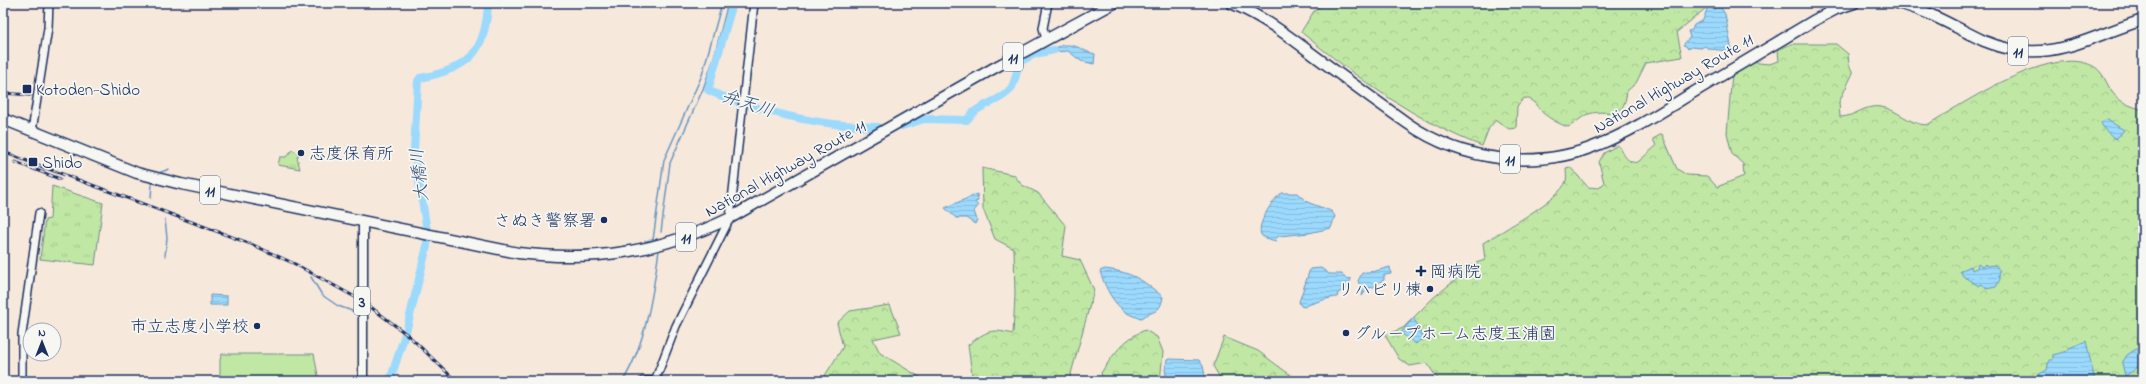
<svg xmlns="http://www.w3.org/2000/svg" width="2146" height="384" viewBox="0 0 2146 384" font-family="'Indie Flower','Klee One',sans-serif">
<style>
.grass{fill:#c0e8a4;stroke:#6e8c81}
.forest{fill:url(#forest-crowns);stroke:#6e8c81}
.park{fill:url(#park-tufts);stroke:#6e8c81}
.water{fill:url(#water-rules);stroke:#6896bd}
.lines{fill:none;stroke-linecap:round;stroke-linejoin:round}
.stream{stroke:#6896bd;stroke-width:1.5}
.river{stroke:#9bdafd;stroke-width:8}
.secondary-casing{stroke:#1b2f5e;stroke-width:10}
.primary-casing{stroke:#1b2f5e;stroke-width:11}
.highway-casing{stroke:#1b2f5e;stroke-width:13}
.secondary{stroke:#f6f6f2;stroke-width:7}
.primary{stroke:#f6f6f2;stroke-width:8}
.highway{stroke:#f6f6f2;stroke-width:10}
.rail-casing{stroke:#1b2f5e;stroke-width:3}
.rail{stroke:#f6f6f2;stroke-width:1.5;stroke-dasharray:4.5;stroke-linecap:butt}
.poi-dot{fill:#1b2f5e;stroke:#f6f6f2;stroke-width:1.5}
.labels{text-anchor:middle;stroke-width:3.5;stroke-linejoin:round;paint-order:stroke}
.shield{fill:#f6f6f2;stroke:#5d6b8a;stroke-width:1}
.shield-label{font-size:16px;font-weight:bold;fill:#1b2f5e}
.street-label{font-size:17px;fill:#1b2f5e;stroke:#f6f6f2}
.poi-label{font-size:17px;fill:#1b2f5e;stroke:#f6f6f2;text-anchor:start}
.water-label{font-size:18px;font-style:italic;fill:#35517e;stroke:#f6f6f2}
</style>
<defs>
<pattern id="forest-crowns" width="20" height="18" patternUnits="userSpaceOnUse"><rect width="20" height="18" fill="#c0e8a4"/><path d="M2 6a3 3 0 1 1 6 0M12 15a3 3 0 1 1 6 0" fill="none" stroke="#a4c790"/></pattern>
<pattern id="park-tufts" width="24" height="20" patternUnits="userSpaceOnUse"><rect width="24" height="20" fill="#c0e8a4"/><path d="M3 7l-1-3M5 7V3M7 7l1-3M15 17l-1-3M17 17v-4M19 17l1-3" fill="none" stroke="#a4c790"/></pattern>
<pattern id="water-rules" width="6" height="5" patternUnits="userSpaceOnUse"><rect width="6" height="5" fill="#9bdafd"/><path d="M0 2.5h6" fill="none" stroke="#85bbdb"/></pattern>
</defs>
<rect width="100%" height="100%" fill="#f7e8dc"/>
<filter id="ink" filterUnits="userSpaceOnUse"><feTurbulence type="fractalNoise" baseFrequency=".025" numOctaves="2"/><feDisplacementMap in="SourceGraphic" scale="8" xChannelSelector="R" yChannelSelector="G"/><feConvolveMatrix kernelMatrix="1 2 1 2 8 2 1 2 1" color-interpolation-filters="sRGB"/></filter>
<g filter="url(#ink)">
<path class="grass" d="M 222,354 L 314,354 L 319,381 L 218,381 L 220,379 L 220,360 Z"/>
<path class="forest" d="M 1324,3 L 1712,3 L 1677,32 L 1682,57 L 1646,63 L 1636,83 L 1627,91 C 1623,125 1607,106 1586,115 C 1580,118 1575,124 1568,127 C 1559,124 1550,119 1543,113 C 1537,106 1535,99 1524,98 L 1517,106 L 1516,128 L 1509,129 L 1496,120 L 1489,128 L 1482,146 C 1415,121 1356,77 1301,32 L 1314,11 Z
M 1791,44 L 1836,44 L 1848,54 L 1849,65 L 1853,73 L 1839,102 L 1840,117 C 1855,117 1865,104 1881,107 C 1897,109 1910,125 1927,125 C 1962,104 2051,44 2093,66 C 2103,71 2106,83 2112,92 C 2120,103 2131,106 2143,110 L 2143,381 L 1439,381 L 1427,363 L 1410,366 L 1399,359 L 1385,335 L 1403,328 L 1433,298 L 1459,277 L 1458,269 L 1485,260 L 1483,243 C 1500,232 1561,199 1566,181 C 1567,177 1566,172 1566,168 L 1570,167 L 1588,187 L 1599,188 L 1604,183 L 1599,162 L 1604,153 L 1618,145 C 1623,152 1627,165 1638,162 L 1656,146 L 1653,139 L 1662,134 L 1677,169 L 1687,175 L 1707,176 L 1717,187 L 1744,176 L 1743,164 L 1732,154 L 1727,133 L 1732,73 L 1749,62 L 1769,64 L 1779,61 L 1778,50 Z
M 982,168 L 1014,175 L 1022,185 L 1038,193 L 1066,226 L 1062,256 L 1080,260 L 1094,290 L 1069,381 L 969,381 L 972,375 L 968,345 C 987,331 990,328 1013,334 L 1015,295 L 1014,249 L 995,239 L 983,209 Z
M 890,305 L 901,333 L 873,339 L 880,353 L 923,379 L 923,381 L 826,381 L 824,377 L 843,347 L 837,323 L 850,311 Z
M 1145,330 L 1157,337 L 1163,352 L 1160,381 L 1103,381 L 1101,373 C 1114,354 1123,339 1145,330 Z
M 1224,337 L 1258,351 L 1297,380 L 1311,381 L 1222,381 L 1213,366 Z"/>
<path class="park" d="M 292,150 L 300,154 L 297,157 L 300,169 L 278,165 L 280,157 L 286,157 Z
M 52,186 L 103,203 L 95,265 L 40,259 L 45,220 L 50,219 Z"/>
<path class="water" d="M 1709,4 L 1713,10 L 1716,5 L 1719,5 L 1725,14 L 1731,46 L 1730,51 L 1709,49 L 1705,46 L 1701,48 L 1692,47 L 1688,49 L 1686,46 L 1683,45 L 1690,37 L 1688,31 L 1692,30 L 1694,25 L 1703,20 Z
M 1063,45 C 1079,44 1081,51 1095,54 L 1094,64 L 1081,61 L 1068,51 L 1042,53 Z
M 2106,119 L 2124,130 L 2116,139 C 2110,135 2104,130 2101,123 Z
M 1282,193 L 1297,193 L 1307,202 L 1331,211 L 1335,216 L 1331,228 L 1309,233 L 1279,236 L 1275,239 L 1276,242 C 1272,239 1266,239 1262,236 C 1254,227 1274,197 1282,193 Z
M 977,194 L 978,201 L 975,202 L 978,206 L 974,211 L 977,220 L 975,224 L 966,218 L 956,218 L 945,208 Z
M 1978,264 L 1982,267 L 1985,264 L 1987,266 L 1995,265 L 2000,271 L 1999,275 L 2000,279 L 1996,287 L 1986,289 L 1982,284 L 1979,286 L 1964,277 L 1960,271 L 1971,266 L 1972,270 L 1977,268 Z
M 1390,267 L 1391,274 L 1384,275 L 1384,280 L 1377,283 L 1374,287 L 1368,288 L 1362,296 L 1363,291 L 1358,281 L 1362,273 L 1370,273 L 1371,271 L 1372,272 Z
M 1321,268 L 1329,274 L 1342,274 L 1345,278 L 1351,279 C 1347,289 1347,288 1338,293 L 1337,297 C 1332,297 1308,304 1304,307 L 1301,306 L 1299,302 L 1310,269 Z
M 1105,269 C 1132,272 1143,280 1163,297 C 1160,315 1152,310 1142,318 C 1119,316 1106,291 1100,271 Z
M 210,295 L 227,296 L 227,305 L 210,305 Z
M 1413,318 L 1417,324 L 1421,334 L 1423,335 L 1423,341 L 1420,340 L 1416,344 L 1401,333 Z
M 2086,341 L 2095,381 L 2033,381 L 2030,379 L 2047,370 L 2049,360 L 2053,360 L 2053,355 L 2067,351 L 2069,348 Z
M 2136,349 L 2143,352 C 2143,365 2135,370 2125,376 L 2122,363 L 2127,355 Z
M 1169,359 L 1199,360 L 1203,366 L 1206,381 L 1167,381 L 1165,369 L 1167,360 Z"/>
<g class="lines">
<path class="stream" d="M 159,173 L 169,169
M 151,198 L 152,183
M 661,232 L 670,163 L 703,89 L 713,61 L 728,3
M 645,241 L 653,240 L 664,160 L 702,75 L 722,3
M 165,256 L 167,238 L 165,219
M 311,277 L 322,295 L 338,306 L 358,313
M 623,381 C 646,343 653,294 659,250"/>
<path class="river" d="M 733,3 L 708,90 C 717,95 727,98 737,101 C 782,117 830,126 878,127
M 902,126 L 924,119 L 967,120 C 978,103 997,104 1010,90 C 1017,81 1015,70 1021,61 L 1035,54 L 1054,50
M 390,381 L 407,328 L 427,246 L 427,231 L 414,150 L 418,81 L 420,78 C 468,69 486,53 488,3"/>
<defs>
<path id="secondary" d="M 1046,39 L 1043,28 L 1048,3
M 32,131 L 48,28 L 49,3
M 22,381 L 22,334 L 39,213
M 643,381 L 655,381
M 655,381 L 676,326 L 730,218 L 754,3"/>
<path id="primary" d="M 363,381 L 363,222"/>
<path id="highway" d="M 1231,3 C 1262,16 1289,36 1315,56 C 1346,79 1376,101 1407,123 C 1463,162 1537,171 1600,144 C 1635,130 1667,108 1699,89 C 1737,66 1775,44 1813,21 L 1836,9 L 1854,3
M 1897,3 C 1928,10 1956,28 1984,41 C 2046,67 2085,38 2143,20
M 3,119 L 137,173 L 181,184 L 518,253 C 595,262 660,252 730,218 L 994,68 L 1114,3"/>
</defs>
<use href="#secondary" class="secondary-casing"/>
<use href="#primary" class="primary-casing"/>
<use href="#highway" class="highway-casing"/>
<use href="#secondary" class="secondary"/>
<use href="#primary" class="primary"/>
<use href="#highway" class="highway"/>
<defs>
<path id="rail" d="M 3,93 L 30,95
M 3,152 L 251,244 L 295,264 L 364,302 L 409,336 L 456,381
M 15,162 L 60,179"/>
</defs>
<use href="#rail" class="rail-casing"/>
<use href="#rail" class="rail"/>
</g>
</g>
<g class="poi-dot">
<rect x="22" y="84" width="10" height="10" rx="2"/>
<circle cx="301" cy="153" r="4"/>
<rect x="28" y="157" width="10" height="10" rx="2"/>
<circle cx="604" cy="220" r="4"/>
<path d="M1419 265h4v4h4v4h-4v4h-4v-4h-4v-4h4z"/>
<circle cx="1430" cy="289" r="4"/>
<circle cx="257" cy="326" r="4"/>
<circle cx="1346" cy="333" r="4"/>
</g>
<g class="labels">
<g class="shield">
<rect x="2008" y="37" width="20" height="28" rx="3"/>
<rect x="1003" y="43" width="20" height="28" rx="3"/>
<rect x="1500" y="145" width="20" height="28" rx="3"/>
<rect x="200" y="176" width="20" height="28" rx="3"/>
<rect x="676" y="223" width="20" height="28" rx="3"/>
<rect x="354" y="287" width="16" height="28" rx="3"/>
</g>
<g class="shield-label">
<text x="2018" y="57">11</text>
<text x="1013" y="63">11</text>
<text x="1510" y="165">11</text>
<text x="210" y="196">11</text>
<text x="686" y="243">11</text>
<text x="362" y="307">3</text>
</g>
<g class="street-label">
<text transform="translate(1673 83) rotate(-30)" y="6">National Highway Route 11</text>
<text transform="translate(785 168) rotate(-29)" y="6">National Highway Route 11</text>
</g>
<g class="poi-label">
<text x="36" y="95">Kotoden-Shido</text>
<text x="309" y="159">志度保育所</text>
<text x="42" y="168">Shido</text>
<text x="596" y="226" text-anchor="end">さぬき警察署</text>
<text x="1430" y="277">岡病院</text>
<text x="1422" y="295" text-anchor="end">リハビリ棟</text>
<text x="249" y="332" text-anchor="end">市立志度小学校</text>
<text x="1354" y="339">グループホーム志度玉浦園</text>
</g>
<g class="water-label">
<text transform="translate(748 103) rotate(18)" y="6">弁天川</text>
<text transform="translate(419 175) rotate(-96)" y="6">大橋川</text>
</g>
</g>
<rect width="2146" height="384" fill="none" stroke="#f6f6f2" stroke-width="16"/>
<rect x="8" y="8" width="2130" height="368" fill="none" stroke="#1b2f5e" stroke-width="1.5" filter="url(#ink)"/>
<g transform="translate(42 342)"><circle r="19" fill="#f6f6f2" stroke="#9ea6b7"/>
<path d="M0-3L7 15L0 10L-7 15Z" fill="#1b2f5e"/>
<text y="-6" font-size="11" font-weight="bold" text-anchor="middle" fill="#1b2f5e">N</text>
</g>
</svg>
